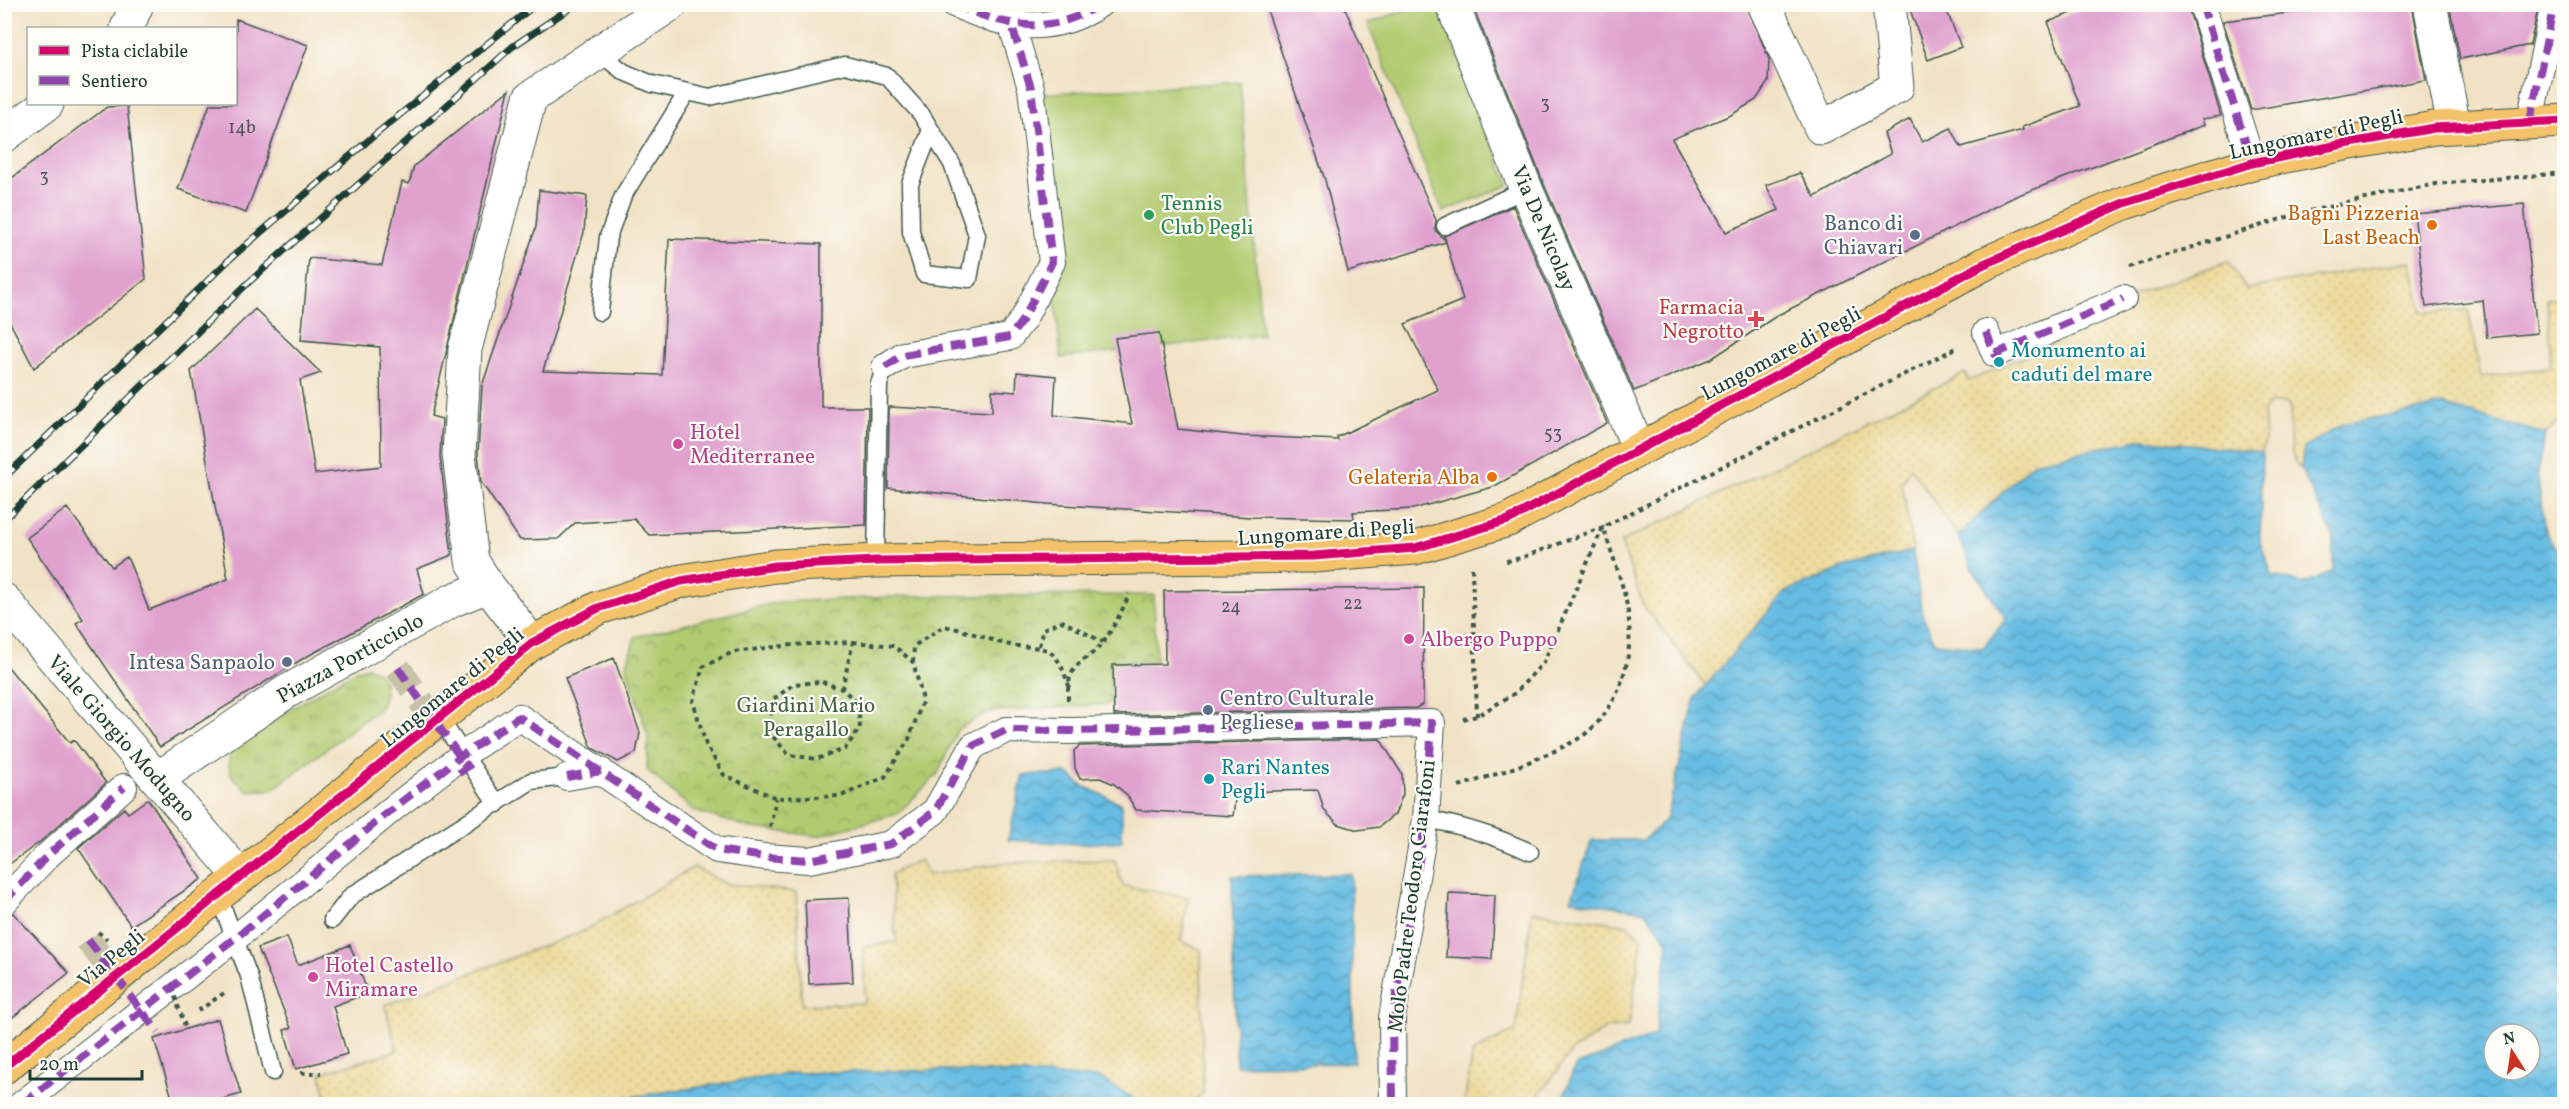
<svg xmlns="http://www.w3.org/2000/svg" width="2569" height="1109" viewBox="0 0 2569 1109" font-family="Vollkorn,serif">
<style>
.grass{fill:url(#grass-tufts);stroke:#688452;stroke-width:1.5}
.sand{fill:url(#sand-dots);stroke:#868c69;stroke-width:1.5}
.park{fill:url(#park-crowns);stroke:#688452;stroke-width:1.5}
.garden{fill:#b2cb71;stroke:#688452;stroke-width:1.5}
.water{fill:url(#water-waves);stroke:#427c8c;stroke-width:1.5;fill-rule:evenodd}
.building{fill:#e0a1cf}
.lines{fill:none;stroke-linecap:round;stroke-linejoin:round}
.pedestrian-tunnel{stroke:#c7c1a8;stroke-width:26;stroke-dasharray:26 13;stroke-linecap:butt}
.service-casing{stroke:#3e564a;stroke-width:19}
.pedestrian-casing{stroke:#3e564a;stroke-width:28}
.minor-casing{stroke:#3e564a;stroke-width:35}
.tertiary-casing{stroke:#3e564a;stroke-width:35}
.primary-casing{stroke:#3e564a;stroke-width:35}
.path{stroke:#3e564a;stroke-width:4;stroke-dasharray:4.5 4.5;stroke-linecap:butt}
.service{stroke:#fff;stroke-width:16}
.pedestrian{stroke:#fff;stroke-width:26}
.minor{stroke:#fff;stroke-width:33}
.tertiary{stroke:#fff;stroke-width:33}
.primary{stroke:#f3c26a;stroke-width:33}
.rail-casing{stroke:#1f3d34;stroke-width:7}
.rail{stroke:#fdfcf7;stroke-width:4.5;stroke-dasharray:14;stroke-linecap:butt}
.path-bridge{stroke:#3e564a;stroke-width:4;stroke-dasharray:4.5 4.5;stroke-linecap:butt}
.quiet{stroke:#8e44ad;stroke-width:8;stroke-dasharray:15 8;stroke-linecap:butt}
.cycleway-casing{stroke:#fdfcf7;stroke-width:13}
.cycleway{stroke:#d6006c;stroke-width:9}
.leisure-dot{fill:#2e9e5b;stroke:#fdfcf7;stroke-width:2}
.food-dot{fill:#e8710a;stroke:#fdfcf7;stroke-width:2}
.service-dot{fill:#5c6f8a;stroke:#fdfcf7;stroke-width:2}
.health-dot{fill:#e0444e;stroke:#fdfcf7;stroke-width:2}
.culture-dot{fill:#0f9aa8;stroke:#fdfcf7;stroke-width:2}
.hotel-dot{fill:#d1479c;stroke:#fdfcf7;stroke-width:2}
.labels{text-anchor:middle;stroke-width:4.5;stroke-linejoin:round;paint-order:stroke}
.number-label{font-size:18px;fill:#4f565b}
.street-label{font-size:21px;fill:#1f3d34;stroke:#fdfcf7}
.leisure-label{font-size:21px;fill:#27864d;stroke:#fdfcf7;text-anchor:start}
.food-label{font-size:21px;fill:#c56008;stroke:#fdfcf7;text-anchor:end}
.service-label{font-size:21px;fill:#4e5e75;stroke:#fdfcf7;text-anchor:end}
.health-label{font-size:21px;fill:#be3a42;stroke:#fdfcf7;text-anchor:end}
.culture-label{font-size:21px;fill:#0d838f;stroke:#fdfcf7;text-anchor:start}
.hotel-label{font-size:21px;fill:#b23c85;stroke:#fdfcf7;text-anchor:start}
.park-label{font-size:21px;fill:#446043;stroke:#fdfcf7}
</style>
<defs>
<pattern id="grass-tufts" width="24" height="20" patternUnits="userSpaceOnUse" patternTransform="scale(1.5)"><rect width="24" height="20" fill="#b2cb71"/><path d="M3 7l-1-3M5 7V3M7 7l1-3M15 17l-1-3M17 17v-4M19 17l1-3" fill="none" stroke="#90a65e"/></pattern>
<pattern id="sand-dots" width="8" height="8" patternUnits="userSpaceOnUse" patternTransform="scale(1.5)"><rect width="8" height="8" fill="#eeda9e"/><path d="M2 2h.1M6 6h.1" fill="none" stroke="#ccbc89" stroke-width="1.8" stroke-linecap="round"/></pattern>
<pattern id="park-crowns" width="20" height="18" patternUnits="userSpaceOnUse" patternTransform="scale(1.5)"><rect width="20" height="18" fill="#b2cb71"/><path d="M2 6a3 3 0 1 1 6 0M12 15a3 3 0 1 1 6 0" fill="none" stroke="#90a65e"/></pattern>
<pattern id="water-waves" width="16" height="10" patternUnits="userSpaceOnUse" patternTransform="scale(1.5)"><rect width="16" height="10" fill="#66bce3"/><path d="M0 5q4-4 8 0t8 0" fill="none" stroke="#539ab9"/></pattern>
</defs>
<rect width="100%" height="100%" fill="#fdfcf7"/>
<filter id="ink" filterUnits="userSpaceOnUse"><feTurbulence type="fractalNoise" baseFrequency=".0167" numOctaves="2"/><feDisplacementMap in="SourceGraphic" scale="12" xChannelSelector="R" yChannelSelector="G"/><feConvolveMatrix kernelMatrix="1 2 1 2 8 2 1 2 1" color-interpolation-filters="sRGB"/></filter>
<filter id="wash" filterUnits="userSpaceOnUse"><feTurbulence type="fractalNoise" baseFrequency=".008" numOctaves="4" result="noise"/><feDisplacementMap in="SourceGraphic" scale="24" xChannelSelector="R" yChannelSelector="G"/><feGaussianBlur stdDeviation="1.35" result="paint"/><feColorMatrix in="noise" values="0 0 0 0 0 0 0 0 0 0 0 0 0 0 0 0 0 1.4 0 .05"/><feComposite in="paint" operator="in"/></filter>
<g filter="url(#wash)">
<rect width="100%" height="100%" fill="#f1e2c5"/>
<path class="grass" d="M 368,667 C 389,674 388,689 380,708 L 272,790 L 248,791 C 231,777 228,775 229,752 L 249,734 L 356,670 Z"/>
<path class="sand" d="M 2228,261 L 2246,289 L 2411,261 L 2422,312 L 2468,310 L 2481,377 L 2551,367 L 2547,299 L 2564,299 L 2564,418 L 2545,434 L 2442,405 L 2305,448 L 2301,469 C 2286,457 2291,425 2290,408 L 2287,403 L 2270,403 L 2263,412 L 2265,441 L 2262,452 L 2142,439 L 2034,462 L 1958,536 L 1910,467 L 1902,483 L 1913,551 L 1846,567 L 1785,592 L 1706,686 L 1643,605 L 1621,542 L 1965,373 L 1969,381 L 2127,311 L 2123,299 Z
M 920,860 L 928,875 L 1001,863 L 1115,860 L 1123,886 L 1188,897 L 1181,941 L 1201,950 L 1203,1093 L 1189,1104 L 1142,1104 L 1100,1078 L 947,1070 L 793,1073 L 585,1104 L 310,1104 L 326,1098 L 321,1073 L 397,1051 L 385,1005 L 584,931 L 694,867 L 726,884 L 796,892 L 802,1005 L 865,1003 L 863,947 L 896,942 L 891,874 Z
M 1532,911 L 1628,925 L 1642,939 L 1629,1026 L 1607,1028 L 1572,1051 L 1532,1104 L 1464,1104 L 1473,1052 L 1516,1030 Z"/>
<path class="park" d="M 1154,595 L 1156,661 L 1110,662 L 1110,704 L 988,712 L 958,729 L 937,775 L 897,814 L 818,836 L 751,828 L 694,811 L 647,770 L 648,736 L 626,667 L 635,637 L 778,602 L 913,596 Z"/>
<path class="garden" d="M 1417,5 L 1438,5 L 1509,185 L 1443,212 L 1368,24 Z
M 1240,82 L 1262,335 L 1061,358 L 1035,94 Z"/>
<path class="water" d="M 2442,405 L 2545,434 L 2537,472 L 2545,532 L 2564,558 L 2564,1104 L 1561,1104 L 1575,1066 L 1655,1035 L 1668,942 L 1645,911 L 1571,900 L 1592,840 L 1644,840 L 1667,818 L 1695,698 L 1785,592 L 1846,567 L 1913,551 L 1922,614 L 1935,643 L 1983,648 L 2006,619 L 1972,568 L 1958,536 L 2034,462 L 2142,439 L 2262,452 L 2260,542 L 2272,575 L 2303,584 L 2333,571 L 2333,536 L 2301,469 L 2304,448 L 2342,424 ZM 2494,1034 L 2530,1034 L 2530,1070 L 2494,1070 Z
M 1068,773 L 1081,785 L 1122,804 L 1122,841 L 1081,844 L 1008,840 L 1023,775 Z
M 1351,874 L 1354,1063 L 1236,1065 L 1232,876 Z
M 947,1070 L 1100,1078 L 1142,1104 L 585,1104 L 793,1073 Z"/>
<g id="blocks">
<path class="building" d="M 1265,4 L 1343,4 L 1436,220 L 1435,230 L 1446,241 L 1444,236 L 1513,206 L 1607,423 L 1493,487 L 1413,509 L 1353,512 L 1354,519 L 1251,517 L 1047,504 L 888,488 L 889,407 L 992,412 L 992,390 L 1016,392 L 1017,372 L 1056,376 L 1054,415 L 1132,424 L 1115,338 L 1159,333 L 1178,429 L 1243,436 L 1338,440 L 1337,437 L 1438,390 L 1405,324 L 1463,300 L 1446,242 L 1348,272 L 1325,180 Z
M 1472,4 L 1746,4 L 1769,59 L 1768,82 L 1756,100 L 1731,115 L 1672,139 L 1726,232 L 1779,210 L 1766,185 L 1800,173 L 1815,197 L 1891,154 L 1884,133 L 1910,119 L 1922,142 L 1951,128 L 1961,147 L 2023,130 L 2022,127 L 2080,106 L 2048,22 L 2095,4 L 2187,4 L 2221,116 L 2202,119 L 2204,125 L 2016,196 L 1778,315 L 1711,359 L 1634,391 L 1543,182 Z
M 1908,4 L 1944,4 L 1961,47 L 1928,60 Z
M 2318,4 L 2412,4 L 2426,80 L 2251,110 L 2223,21 L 2323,9 Z
M 2449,4 L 2539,4 L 2530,45 L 2460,59 Z
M 236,19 L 308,45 L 246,213 L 178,189 L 210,104 L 236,104 Z
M 509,90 L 431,416 L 442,419 L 440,456 L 452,555 L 417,569 L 424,594 L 304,658 L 160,747 L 76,623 L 83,619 L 27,538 L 67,508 L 112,567 L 127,557 L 149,610 L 228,579 L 191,371 L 255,309 L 321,373 L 300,380 L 315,474 L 381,466 L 380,347 L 301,340 L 309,258 L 382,265 L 402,182 L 409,184 L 414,166 Z
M 127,106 L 146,279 L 34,368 L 4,311 L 4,184 L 107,107 Z
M 539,190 L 587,196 L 584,232 L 543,371 L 662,375 L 669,239 L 821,244 L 821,407 L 868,407 L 866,525 L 649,535 L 634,519 L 575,523 L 558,539 L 520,540 L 481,482 L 478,453 L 482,386 L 536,227 Z
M 2524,204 L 2537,333 L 2487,338 L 2483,300 L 2426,307 L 2414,214 Z
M 1424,588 L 1423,704 L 1416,708 L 1114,715 L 1113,665 L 1165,664 L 1164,591 Z
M 614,658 L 640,733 L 636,753 L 618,762 L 592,748 L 565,678 Z
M 4,662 L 70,743 L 74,740 L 106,783 L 41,841 L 4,868 Z
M 1380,739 L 1402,774 L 1403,794 L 1395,814 L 1379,827 L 1358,830 L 1338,824 L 1324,810 L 1318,790 L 1236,792 L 1233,816 L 1136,810 L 1127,795 L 1114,784 L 1100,778 L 1080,779 L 1075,768 L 1074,751 L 1079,746 Z
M 148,799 L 202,879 L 131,926 L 78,848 L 124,808 L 128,813 Z
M 1449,893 L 1495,895 L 1492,959 L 1446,957 Z
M 849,898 L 853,982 L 809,984 L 805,900 Z
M 13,913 L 69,973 L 4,1024 L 4,917 Z
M 287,937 L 298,965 L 350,945 L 368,993 L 333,1006 L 347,1054 L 296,1069 L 284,1030 L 291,1028 L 258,948 Z
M 218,1019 L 241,1094 L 205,1104 L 174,1104 L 154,1039 Z"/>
</g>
</g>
<g filter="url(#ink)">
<use href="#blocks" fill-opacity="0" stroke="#3e564a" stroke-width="1.5"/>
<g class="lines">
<path class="pedestrian-tunnel" d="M 398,668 L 446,737
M 88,940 L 158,1032"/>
<defs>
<path id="service" d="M 598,52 L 624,72 L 652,84 L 710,97 L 845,65 L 887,76 L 921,114 L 952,164 L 977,235 L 969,279 L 924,274 L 911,232 L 910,184 L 931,130
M 1445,226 L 1526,189
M 600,312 L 608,237 L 623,196 L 687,92
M 876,561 L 879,384 L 885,367
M 440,719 L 497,804
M 1426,819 C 1464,826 1496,836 1530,852
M 218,895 L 249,976 L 273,1072
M 332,920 L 351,896 L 531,781 L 567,777"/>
<path id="pedestrian" d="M 954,4 C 1005,27 1050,37 1100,4
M 2202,4 L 2252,163
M 2530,121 L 2554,4
M 1986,332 L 1995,354 L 2123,299
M 885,367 L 903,355 L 1010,337 L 1024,318 L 1052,262 L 1031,88 L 1012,26
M 567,777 L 601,771
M 4,902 L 47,856 L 124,787
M 22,1104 L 244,931 L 396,806 L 464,754 L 519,717 L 717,850 L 765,857 L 809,860 L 891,844 L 935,811 L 973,746 L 1006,730 L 1070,731 L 1432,723 L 1426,819 L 1392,1018 L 1393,1104"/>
<path id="minor" d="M 1764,4 L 1821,128 L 1897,87 L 1889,4
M 2430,4 L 2454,126
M 488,586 L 472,561 L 459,454 L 465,349 L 530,98 L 671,4"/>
<path id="tertiary" d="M 1452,4 L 1526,189 L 1639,449
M 127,28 L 137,4
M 4,136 L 47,104
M 4,600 L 240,876
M 157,779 L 286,692 L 453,600 L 488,586 L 532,643"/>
<path id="primary" d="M 4,1067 L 532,643 L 598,608 L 681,581 L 776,566 L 876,561 L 1314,556 L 1415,548 L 1508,520 L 1984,264 L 2124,203 L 2252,163 L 2339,145 L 2434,128 L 2564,121"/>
</defs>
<use href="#service" class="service-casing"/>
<use href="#pedestrian" class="pedestrian-casing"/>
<use href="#minor" class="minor-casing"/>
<use href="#tertiary" class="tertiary-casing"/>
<use href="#primary" class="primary-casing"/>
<path class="path" d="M 2130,267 L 2300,213 L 2436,184 L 2564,173
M 1472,568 L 1477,716
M 853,642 L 894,646 L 913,662 L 923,700 L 909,739 L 885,777 L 841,796 L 776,798 L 724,775 L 706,745 L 693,701 L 703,667 L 733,652 L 792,645 Z
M 1039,646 L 1043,629 L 1062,621 L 1103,642
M 913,662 L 914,646 L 944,626 C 964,630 980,636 998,642 C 1038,654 1053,633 1069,687
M 822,682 L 842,689 L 858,703 L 860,728 L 845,749 L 817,759 L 789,755 L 770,733 L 771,701 L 794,684 Z
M 842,689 L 853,642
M 1068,700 C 1066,658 1088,664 1105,640 C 1114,626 1123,610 1129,594
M 1463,719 L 1477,716 L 1515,693 L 1544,662 L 1603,527 L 1958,347
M 1459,786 C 1490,777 1566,751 1589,731 C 1624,700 1635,650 1627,606 C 1622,579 1611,552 1603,527 L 1521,558 L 1503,562
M 770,827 L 776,798
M 98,932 L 107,939
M 198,1011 L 224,993
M 301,1073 L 321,1073"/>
<use href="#service" class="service"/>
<use href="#pedestrian" class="pedestrian"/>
<use href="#minor" class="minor"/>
<use href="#tertiary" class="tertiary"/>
<use href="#primary" class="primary"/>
<defs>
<path id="rail" d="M 4,478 L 232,257 L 370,139 L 536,4
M 4,520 L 248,283 L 512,47 L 576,4"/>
</defs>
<use href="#rail" class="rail-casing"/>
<use href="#rail" class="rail"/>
<path class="path-bridge" d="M 172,988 L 186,1029"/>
<path class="quiet" d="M 954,4 C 1005,27 1050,37 1100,4
M 2202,4 L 2252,163
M 2530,121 L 2554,4
M 1986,332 L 1995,354 L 2123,299
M 885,367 L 903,355 L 1010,337 L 1024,318 L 1052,262 L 1031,88 L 1012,26
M 398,668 L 467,767
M 459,773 L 473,762
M 567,777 L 601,771
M 4,902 L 47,856 L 124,787
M 88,940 L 158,1032
M 22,1104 L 244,931 L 396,806 L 464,754 L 519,717 L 717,850 L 765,857 L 809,860 L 891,844 L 935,811 L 973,746 L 1006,730 L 1070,731 L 1432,723 L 1426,819 L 1392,1018 L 1393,1104"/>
<defs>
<path id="cycleway" d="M 4,1067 L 532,643 L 598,608 L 681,581 L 776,566 L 876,561 L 1314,556 L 1415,548 L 1508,520 L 1984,264 L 2124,203 L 2252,163 L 2339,145 L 2434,128 L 2564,121"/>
</defs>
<use href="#cycleway" class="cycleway-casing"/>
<use href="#cycleway" class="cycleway"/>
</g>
</g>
<circle class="leisure-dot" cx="1149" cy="215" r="6"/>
<g class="food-dot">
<circle cx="2432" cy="225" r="6"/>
<circle cx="1492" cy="477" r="6"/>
</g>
<g class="service-dot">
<circle cx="1915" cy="235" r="6"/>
<circle cx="287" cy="662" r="6"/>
<circle cx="1208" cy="710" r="6"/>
</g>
<path class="health-dot" d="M1753 310h6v6h6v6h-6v6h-6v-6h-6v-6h6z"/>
<g class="culture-dot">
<circle cx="1999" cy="362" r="6"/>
<circle cx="1209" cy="779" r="6"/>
</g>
<g class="hotel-dot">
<circle cx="678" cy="444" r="6"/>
<circle cx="1409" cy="639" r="6"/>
<circle cx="313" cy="977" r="6"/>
</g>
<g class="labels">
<g class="number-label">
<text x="1545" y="109">3</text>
<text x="242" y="133">14b</text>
<text x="44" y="182">3</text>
<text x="1553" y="439">53</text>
<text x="1353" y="609">22</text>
<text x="1231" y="612">24</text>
</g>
<g class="street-label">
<text transform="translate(2316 134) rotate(-12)" y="7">Lungomare di Pegli</text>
<text transform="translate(1544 228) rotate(67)" y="7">Via De Nicolay</text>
<text transform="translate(1781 353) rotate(-28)" y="7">Lungomare di Pegli</text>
<text transform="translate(1326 532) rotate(-4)" y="7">Lungomare di Pegli</text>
<text transform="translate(350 658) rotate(-29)" y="7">Piazza Porticciolo</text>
<text transform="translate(452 687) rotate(-39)" y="7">Lungomare di Pegli</text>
<text transform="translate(122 738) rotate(49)" y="7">Viale Giorgio Modugno</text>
<text transform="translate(1411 896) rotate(-83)" y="7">Molo Padre Teodoro Ciarafoni</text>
<text transform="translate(111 958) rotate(-39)" y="7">Via Pegli</text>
</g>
<g class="leisure-label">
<text x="1161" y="210">Tennis<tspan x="1161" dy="24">Club Pegli</tspan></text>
</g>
<g class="food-label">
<text x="2420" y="220">Bagni Pizzeria<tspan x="2420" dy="24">Last Beach</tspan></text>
<text x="1480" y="484">Gelateria Alba</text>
</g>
<g class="service-label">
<text x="1903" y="230">Banco di<tspan x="1903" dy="24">Chiavari</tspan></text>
<text x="275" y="669">Intesa Sanpaolo</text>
<text x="1220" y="705" text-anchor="start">Centro Culturale<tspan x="1220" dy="24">Pegliese</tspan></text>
</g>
<g class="health-label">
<text x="1744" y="314">Farmacia<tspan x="1744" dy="24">Negrotto</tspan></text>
</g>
<g class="culture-label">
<text x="2011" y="357">Monumento ai<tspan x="2011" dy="24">caduti del mare</tspan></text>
<text x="1221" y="774">Rari Nantes<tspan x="1221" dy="24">Pegli</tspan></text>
</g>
<g class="hotel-label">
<text x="690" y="439">Hotel<tspan x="690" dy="24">Mediterranee</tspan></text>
<text x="1421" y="646">Albergo Puppo</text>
<text x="325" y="972">Hotel Castello<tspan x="325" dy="24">Miramare</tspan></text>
</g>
<g class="park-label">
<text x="806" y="712">Giardini Mario<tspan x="806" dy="24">Peragallo</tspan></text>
</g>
</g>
<rect width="2569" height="1109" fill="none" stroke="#fdfcf7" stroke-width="24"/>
<rect x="27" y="27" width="210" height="78" fill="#fdfcf7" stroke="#a4b0a9" stroke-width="1.5"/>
<rect x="39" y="46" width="30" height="9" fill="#d6006c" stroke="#a4b0a9" stroke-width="1.5"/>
<text x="81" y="57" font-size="18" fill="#1f3d34">Pista ciclabile</text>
<rect x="39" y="76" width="30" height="9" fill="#8e44ad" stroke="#a4b0a9" stroke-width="1.5"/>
<text x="81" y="87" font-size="18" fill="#1f3d34">Sentiero</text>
<g transform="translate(2512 1052) rotate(348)"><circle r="28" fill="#fdfcf7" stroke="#a4b0a9" stroke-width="1.5"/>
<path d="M0-4.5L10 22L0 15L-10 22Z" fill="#c8321e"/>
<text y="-9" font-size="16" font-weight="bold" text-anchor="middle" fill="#1f3d34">N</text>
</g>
<path d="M30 1070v9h112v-9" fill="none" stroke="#1f3d34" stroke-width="3"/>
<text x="39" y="1070" font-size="18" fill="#1f3d34" stroke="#fdfcf7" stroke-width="4.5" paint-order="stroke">20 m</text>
</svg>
